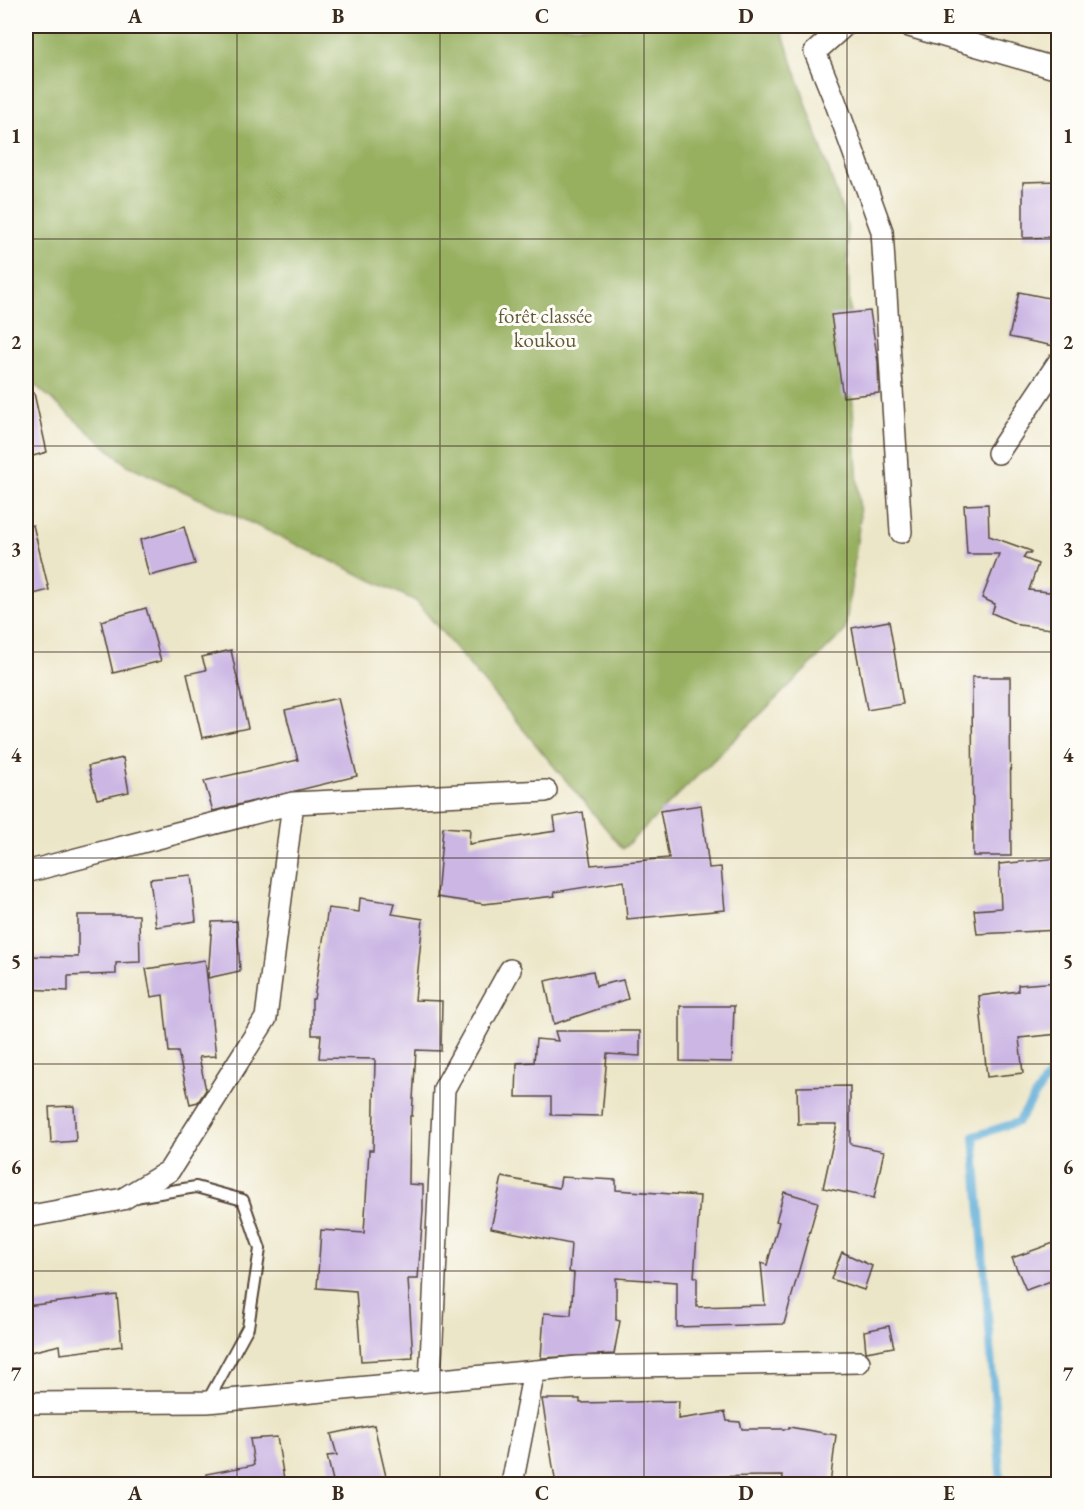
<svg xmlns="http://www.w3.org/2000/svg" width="1084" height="1510" viewBox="0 0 1084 1510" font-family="'EB Garamond',serif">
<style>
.forest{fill:#97b061;stroke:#696d40;stroke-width:1.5}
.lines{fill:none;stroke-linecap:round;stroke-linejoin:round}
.stream{stroke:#5dacd7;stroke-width:8}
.building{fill:#cbb6e4}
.service-casing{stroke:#564638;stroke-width:14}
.minor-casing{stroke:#564638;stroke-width:24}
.service{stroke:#fff;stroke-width:10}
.minor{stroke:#fff;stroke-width:21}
.grid{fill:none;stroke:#3b2a1e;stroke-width:1.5;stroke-opacity:0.55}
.labels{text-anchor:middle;stroke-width:6;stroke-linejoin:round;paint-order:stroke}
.park-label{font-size:21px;fill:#635b36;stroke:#fdfcf7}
.neatline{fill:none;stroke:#3b2a1e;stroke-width:2}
.grid-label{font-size:20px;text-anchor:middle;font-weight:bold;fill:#3b2a1e}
</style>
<rect width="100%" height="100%" fill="#fdfcf7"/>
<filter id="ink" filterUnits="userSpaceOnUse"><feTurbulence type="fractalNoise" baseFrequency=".0167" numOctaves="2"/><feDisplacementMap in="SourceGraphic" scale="12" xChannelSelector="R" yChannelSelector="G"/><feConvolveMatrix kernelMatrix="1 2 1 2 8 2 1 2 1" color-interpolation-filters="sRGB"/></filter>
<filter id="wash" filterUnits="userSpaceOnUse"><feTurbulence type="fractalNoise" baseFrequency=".008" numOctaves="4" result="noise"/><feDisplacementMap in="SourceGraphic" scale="24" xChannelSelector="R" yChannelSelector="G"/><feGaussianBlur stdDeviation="1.35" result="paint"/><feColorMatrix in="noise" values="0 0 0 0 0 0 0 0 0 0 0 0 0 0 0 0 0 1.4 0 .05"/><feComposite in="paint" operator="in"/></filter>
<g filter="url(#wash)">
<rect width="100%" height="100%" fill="#ece6c8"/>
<path class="forest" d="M 26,26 L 780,26 L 847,224 L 852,392 L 860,519 L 845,631 L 623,849 L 416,601 L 126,464 L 26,377 Z"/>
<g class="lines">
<path class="stream" d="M 1001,1484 L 974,1136 L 1018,1122 L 1058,1061"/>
</g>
<g id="blocks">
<path class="building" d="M 1059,181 L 1059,237 L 1023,238 L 1023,182 Z
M 1019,292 L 1059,300 L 1059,347 L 1009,337 Z
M 870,311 L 878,362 L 879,393 L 843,397 L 831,315 Z
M 34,393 L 47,452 L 26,458 L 26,394 Z
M 988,504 L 989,536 L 1031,551 L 1031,553 L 1026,553 L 1023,558 L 1038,564 L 1029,590 L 1059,593 L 1059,630 L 1019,625 L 992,613 L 995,604 L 982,598 L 999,554 L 967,554 L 964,505 Z
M 33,525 L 49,590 L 26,596 L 26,526 Z
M 184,527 L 195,564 L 149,576 L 140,540 Z
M 146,608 L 161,661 L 113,673 L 101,621 Z
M 889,621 L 903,704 L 867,710 L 852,628 Z
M 231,650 L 248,728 L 202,738 L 187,674 L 206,670 L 202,657 Z
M 972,677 L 1010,677 L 1011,856 L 973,856 Z
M 338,698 L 357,776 L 213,811 L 204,781 L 298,760 L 285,710 Z
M 123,758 L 129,792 L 97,799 L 88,766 Z
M 701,805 L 709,868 L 721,867 L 725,910 L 627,919 L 624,881 L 554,892 L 555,896 L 484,904 L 437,897 L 443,827 L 470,829 L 469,844 L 556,831 L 554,817 L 583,812 L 591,865 L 669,858 L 660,811 Z
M 1059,858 L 1059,930 L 977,934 L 974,910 L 1001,908 L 999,864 Z
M 191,875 L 196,921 L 156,927 L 150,879 Z
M 360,898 L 395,903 L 392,914 L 423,919 L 415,1000 L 442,1001 L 441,1051 L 416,1050 L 412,1116 L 410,1116 L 409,1184 L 423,1185 L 423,1210 L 418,1279 L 408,1279 L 413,1358 L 361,1361 L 356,1291 L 317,1288 L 321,1230 L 364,1233 L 369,1150 L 373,1150 L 375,1059 L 319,1058 L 321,1035 L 312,1035 L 312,999 L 314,999 L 328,908 L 359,912 Z
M 78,915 L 139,915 L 140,962 L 116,963 L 116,974 L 68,976 L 68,991 L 26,989 L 26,956 L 78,957 Z
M 237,921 L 240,971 L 208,978 L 212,922 Z
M 205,960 L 216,1056 L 199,1057 L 206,1090 L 198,1102 L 190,1104 L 178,1052 L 169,1052 L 163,995 L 151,997 L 146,969 Z
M 593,971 L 596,986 L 623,980 L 628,999 L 554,1024 L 545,981 Z
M 1059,982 L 1059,1034 L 1019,1038 L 1023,1073 L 987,1077 L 979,996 L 1018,991 L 1018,985 Z
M 680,1006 L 734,1006 L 732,1062 L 680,1061 Z
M 555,1031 L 640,1031 L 640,1056 L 607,1054 L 602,1116 L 551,1115 L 551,1097 L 516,1097 L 517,1063 L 534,1062 L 536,1039 L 558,1041 Z
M 850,1086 L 850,1144 L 884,1151 L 874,1198 L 823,1188 L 837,1124 L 798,1124 L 797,1087 Z
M 74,1106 L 76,1141 L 51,1143 L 49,1107 Z
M 502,1177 L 559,1188 L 561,1177 L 616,1180 L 616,1190 L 700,1196 L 694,1277 L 697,1277 L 697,1307 L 765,1305 L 761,1263 L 767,1265 L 779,1222 L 776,1221 L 784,1192 L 818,1202 L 784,1324 L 677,1327 L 677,1282 L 616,1278 L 616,1320 L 620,1321 L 614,1354 L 541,1358 L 544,1313 L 571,1315 L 574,1273 L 569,1272 L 571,1244 L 491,1228 Z
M 1059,1241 L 1059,1278 L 1026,1290 L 1012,1258 Z
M 842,1252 L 872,1266 L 864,1290 L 831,1279 Z
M 117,1295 L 122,1346 L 61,1354 L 60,1345 L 26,1353 L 26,1306 Z
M 889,1326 L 894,1347 L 866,1352 L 864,1331 Z
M 542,1399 L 580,1399 L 580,1403 L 679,1401 L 678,1419 L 725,1412 L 727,1421 L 740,1422 L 742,1429 L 789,1429 L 789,1427 L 836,1435 L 830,1485 L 782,1485 L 783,1476 L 685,1477 L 686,1485 L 556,1485 Z
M 374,1425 L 388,1485 L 334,1485 L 327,1456 L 337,1455 L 331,1434 Z
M 277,1437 L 285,1485 L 207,1485 L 206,1474 L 254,1465 L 250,1439 Z"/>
</g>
</g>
<g filter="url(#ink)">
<use href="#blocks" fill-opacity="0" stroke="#564638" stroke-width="1.5"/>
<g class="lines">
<defs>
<path id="service" d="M 135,1197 L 196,1187 L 243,1200 L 260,1249 L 248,1327 L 207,1402"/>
<path id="minor" d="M 844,26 L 815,52 L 835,101 L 882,231 L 901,532
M 909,26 L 1058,69
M 998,453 L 1058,363
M 26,872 L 293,803 L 546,791
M 26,1215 L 31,1216 L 123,1199 L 169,1171 L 233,1070 L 266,1018 L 293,803
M 430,1381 L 444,1089 L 510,970
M 26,1403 L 207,1402 L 578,1367 L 859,1362
M 512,1484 L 534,1371"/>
</defs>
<use href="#service" class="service-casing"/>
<use href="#minor" class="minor-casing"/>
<use href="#service" class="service"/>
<use href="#minor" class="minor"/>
</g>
</g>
<path class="grid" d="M 237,26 L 237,1484M 440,26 L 440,1484M 644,26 L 644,1484M 847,26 L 847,1484M 26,239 L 1058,239M 26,446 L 1058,446M 26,652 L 1058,652M 26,858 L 1058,858M 26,1064 L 1058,1064M 26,1271 L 1058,1271"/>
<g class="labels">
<g class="park-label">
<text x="545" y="323">forêt classée<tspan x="545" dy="24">koukou</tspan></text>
</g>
</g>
<rect width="1084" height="1510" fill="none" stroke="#fdfcf7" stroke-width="66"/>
<rect x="33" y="33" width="1018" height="1444" class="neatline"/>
<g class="grid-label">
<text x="135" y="23">A</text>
<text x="338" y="23">B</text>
<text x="542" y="23">C</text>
<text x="746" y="23">D</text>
<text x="949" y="23">E</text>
<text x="16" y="143">1</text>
<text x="1068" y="143">1</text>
<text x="16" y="349">2</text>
<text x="1068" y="349">2</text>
<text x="16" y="556">3</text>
<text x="1068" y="556">3</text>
<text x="16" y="762">4</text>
<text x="1068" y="762">4</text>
<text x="16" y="968">5</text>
<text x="1068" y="968">5</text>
<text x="16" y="1174">6</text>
<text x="1068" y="1174">6</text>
<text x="16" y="1381">7</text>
<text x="1068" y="1381">7</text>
<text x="135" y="1500">A</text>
<text x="338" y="1500">B</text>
<text x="542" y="1500">C</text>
<text x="746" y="1500">D</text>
<text x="949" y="1500">E</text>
</g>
</svg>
